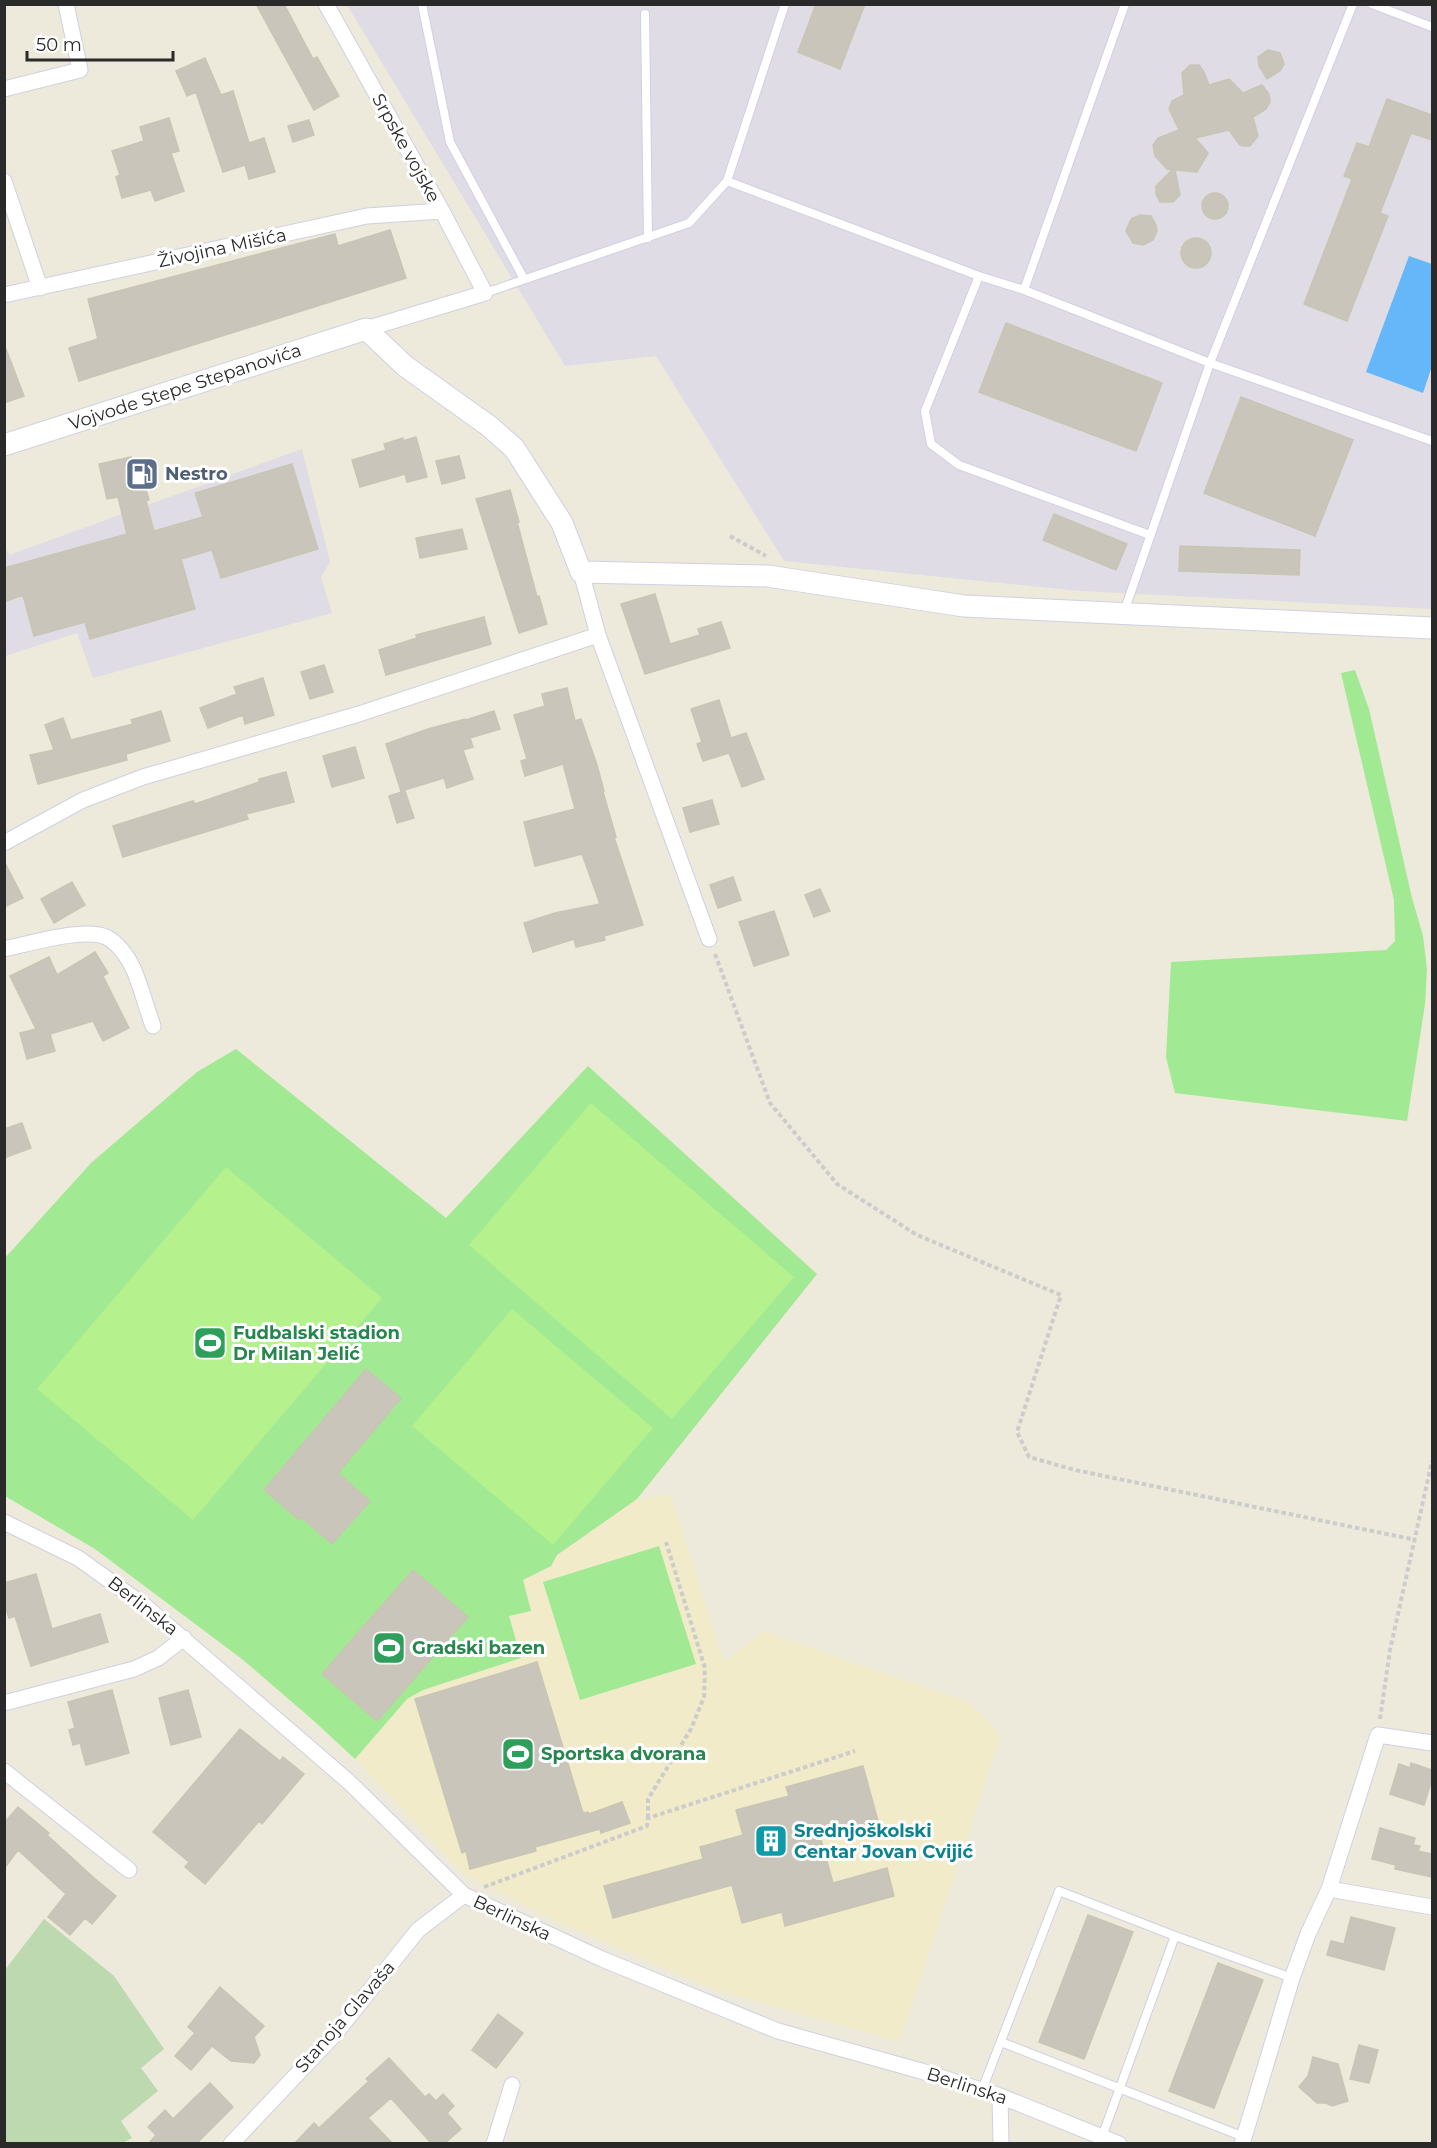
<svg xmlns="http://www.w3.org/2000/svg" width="1437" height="2148" viewBox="0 0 1437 2148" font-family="Montserrat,sans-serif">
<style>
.industrial{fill:#e0dce5}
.education{fill:#f1ebc9}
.green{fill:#a1e992}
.cemetery{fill:#bdd9b0}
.pitch{fill:#b5f18d}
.water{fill:#65b7f9}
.building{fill:#c9c5ba;stroke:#c9c5b4;stroke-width:1.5}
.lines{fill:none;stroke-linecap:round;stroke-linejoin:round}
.lane-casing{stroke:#d0d0e4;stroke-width:10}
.street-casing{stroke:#d0d0e4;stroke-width:17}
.secondary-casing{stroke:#d0d0e4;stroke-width:23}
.path{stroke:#ccc;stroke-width:4;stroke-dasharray:4.5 3;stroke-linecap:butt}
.lane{stroke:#fff;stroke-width:8}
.street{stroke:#fff;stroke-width:15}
.secondary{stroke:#fff;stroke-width:21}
.labels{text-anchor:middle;stroke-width:6;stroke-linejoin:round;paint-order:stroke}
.street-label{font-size:18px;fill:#2a2a2a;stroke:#fff}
.service-label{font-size:18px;font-weight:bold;fill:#4e5e75;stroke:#fff;text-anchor:start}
.leisure-label{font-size:18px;font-weight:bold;fill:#27864d;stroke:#fff;text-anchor:start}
.culture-label{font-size:18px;font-weight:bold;fill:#0d838f;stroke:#fff;text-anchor:start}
</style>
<rect width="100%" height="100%" fill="#ede9db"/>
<path class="industrial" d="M 347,5 L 1432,5 L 1432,609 L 1081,591 L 784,561 L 656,356 L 565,366 Z
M 302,449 L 330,562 L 321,577 L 332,613 L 93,678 L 77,633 L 5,656 L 4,543 L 9,555 Z"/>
<path class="education" d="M 671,1495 L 724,1662 L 763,1631 L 970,1703 L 1001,1735 L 909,2015 L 898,2041 L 710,1988 L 541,1914 L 462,1873 L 355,1759 L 407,1699 L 423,1690 L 521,1658 L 509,1616 L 523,1580 L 551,1567 L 557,1555 L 637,1499 Z"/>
<path class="green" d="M 1355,670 L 1369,709 L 1412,898 L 1423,936 L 1427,969 L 1425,1004 L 1407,1121 L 1175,1093 L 1166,1057 L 1171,962 L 1386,950 L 1395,941 L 1394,900 L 1341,673 Z
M 236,1049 L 446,1218 L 588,1066 L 817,1274 L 637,1499 L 557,1555 L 551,1566 L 523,1580 L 531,1611 L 509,1616 L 521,1658 L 423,1690 L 407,1699 L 355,1759 L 314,1721 L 242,1659 L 95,1549 L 5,1496 L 5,1258 L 91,1163 L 197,1072 Z
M 659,1546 L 696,1664 L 580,1700 L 543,1582 Z"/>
<path class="cemetery" d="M 44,1919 L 114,1976 L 164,2049 L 141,2068 L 158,2091 L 121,2121 L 132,2138 L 123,2143 L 5,2143 L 5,1970 Z"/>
<path class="pitch" d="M 591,1103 L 794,1277 L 672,1419 L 469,1245 Z
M 226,1167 L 382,1298 L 193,1520 L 37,1389 Z
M 512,1309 L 653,1428 L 553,1545 L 412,1426 Z"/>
<path class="water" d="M 1409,256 L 1432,264 L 1432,366 L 1423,393 L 1366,372 Z"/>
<path class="building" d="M 256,4 L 284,4 L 313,59 L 317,57 L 339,96 L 314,110 Z
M 816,4 L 865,4 L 840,69 L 798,52 Z
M 1268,50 L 1280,53 L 1284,64 L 1280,71 L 1267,79 L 1259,66 L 1258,57 Z
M 205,58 L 221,95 L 233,91 L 249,143 L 264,138 L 275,172 L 249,179 L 245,165 L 223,172 L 196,92 L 187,96 L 176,71 Z
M 1190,65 L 1199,65 L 1204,72 L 1209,85 L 1229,79 L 1243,93 L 1262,85 L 1269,94 L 1270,102 L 1266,109 L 1253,117 L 1258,136 L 1250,146 L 1242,146 L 1239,144 L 1229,130 L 1195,138 L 1208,153 L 1197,172 L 1175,170 L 1180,195 L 1173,202 L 1160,202 L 1156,194 L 1156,186 L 1172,170 L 1167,169 L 1155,156 L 1153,145 L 1158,138 L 1179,130 L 1169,109 L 1172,101 L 1184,95 L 1182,73 Z
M 1387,99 L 1432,115 L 1432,140 L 1411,133 L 1380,213 L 1388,216 L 1347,321 L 1304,304 L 1352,179 L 1344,176 L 1357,143 L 1369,147 Z
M 169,118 L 179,151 L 171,153 L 184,191 L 155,201 L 151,190 L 122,198 L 116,177 L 120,175 L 112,151 L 144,141 L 140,127 Z
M 309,120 L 314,135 L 293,142 L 288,126 Z
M1202 206a13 13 0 1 1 26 0a13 13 0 1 1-26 0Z
M 1140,215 L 1151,216 L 1156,225 L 1157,231 L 1153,240 L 1143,245 L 1133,243 L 1126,231 L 1131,219 Z
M 390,230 L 406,278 L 79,381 L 69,348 L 98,339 L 88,299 L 335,234 L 338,246 Z
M1181 253a15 15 0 1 1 30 0a15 15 0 1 1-30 0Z
M 1006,323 L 1162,383 L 1136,451 L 979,392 Z
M 6,349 L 24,396 L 4,403 L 4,350 Z
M 1241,397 L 1353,440 L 1315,536 L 1204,493 Z
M 416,437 L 427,477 L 407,482 L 405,474 L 360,487 L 352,460 L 386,450 L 384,444 L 403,438 L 403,441 Z
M 459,456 L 465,478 L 442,484 L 436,461 Z
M 131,457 L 138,487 L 145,486 L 149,500 L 146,501 L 154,531 L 203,517 L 195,493 L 292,464 L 318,549 L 221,578 L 212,550 L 181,559 L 195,609 L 90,639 L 85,622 L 34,636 L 23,595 L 4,602 L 4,568 L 127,534 L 118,497 L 107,499 L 99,464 Z
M 510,490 L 519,522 L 517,522 L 537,597 L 539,596 L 547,624 L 519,633 L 476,499 Z
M 1054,514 L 1127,544 L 1116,570 L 1043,540 Z
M 462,529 L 467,549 L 420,558 L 416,538 Z
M 1180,546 L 1300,550 L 1299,575 L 1179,571 Z
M 655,594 L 670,644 L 700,635 L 698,629 L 721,622 L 730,648 L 645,674 L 621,604 Z
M 484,617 L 491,644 L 386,675 L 379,650 L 417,638 L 416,635 Z
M 324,665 L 333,692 L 310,699 L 301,672 Z
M 263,678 L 274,715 L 245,724 L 243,715 L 208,728 L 200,708 L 237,694 L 234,687 Z
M 567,688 L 575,721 L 581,719 L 597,765 L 604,791 L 603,792 L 616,837 L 614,837 L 643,925 L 604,936 L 605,940 L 576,947 L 574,939 L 533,952 L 524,923 L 555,913 L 600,904 L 582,854 L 535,866 L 524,822 L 575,809 L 563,764 L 525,776 L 521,761 L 527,759 L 514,715 L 545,706 L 542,694 Z
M 719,700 L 731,738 L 746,733 L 764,779 L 742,787 L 729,753 L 703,761 L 697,744 L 702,742 L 691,709 Z
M 161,711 L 170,741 L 126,754 L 127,760 L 38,784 L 30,755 L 54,750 L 45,725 L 63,718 L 71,740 L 133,724 L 131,720 Z
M 494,711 L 500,729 L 470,738 L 473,747 L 463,750 L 473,779 L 447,788 L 444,778 L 401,791 L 386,744 L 428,729 L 465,719 L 466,720 Z
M 355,747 L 364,778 L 332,787 L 323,756 Z
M 286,772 L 294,802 L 246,814 L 248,819 L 123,857 L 113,826 L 193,801 L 195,804 L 259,782 L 259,779 Z
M 405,791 L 414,818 L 397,823 L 389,796 Z
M 712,800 L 719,824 L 690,832 L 683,808 Z
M 4,861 L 23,898 L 4,907 Z
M 733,877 L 741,900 L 718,908 L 710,885 Z
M 72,882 L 85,905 L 54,923 L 41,899 Z
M 820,889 L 830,911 L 814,917 L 805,895 Z
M 774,911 L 789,955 L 754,966 L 739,922 Z
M 95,952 L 108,973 L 103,976 L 129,1028 L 103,1041 L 93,1021 L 50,1034 L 55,1051 L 27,1059 L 20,1033 L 36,1029 L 10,976 L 49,957 L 57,975 Z
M 22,1123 L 31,1148 L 4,1158 L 4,1129 Z
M 366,1369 L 401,1398 L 338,1473 L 370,1501 L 332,1544 L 301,1517 L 299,1520 L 264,1490 Z
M 413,1570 L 468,1617 L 377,1721 L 322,1674 Z
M 36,1574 L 52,1629 L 100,1614 L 108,1642 L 31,1666 L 15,1616 L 9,1618 L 4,1604 L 4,1583 Z
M 537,1662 L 583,1813 L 588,1812 L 589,1814 L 622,1802 L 630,1823 L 601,1833 L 600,1829 L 535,1847 L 536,1851 L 470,1869 L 466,1851 L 462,1853 L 415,1699 Z
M 112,1690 L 129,1753 L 86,1765 L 80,1743 L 73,1745 L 69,1730 L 75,1728 L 68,1702 Z
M 188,1690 L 201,1737 L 171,1745 L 159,1698 Z
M 240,1729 L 280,1761 L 283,1757 L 304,1774 L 262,1824 L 259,1821 L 205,1884 L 185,1867 L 189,1862 L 153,1832 Z
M 1411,1763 L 1432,1770 L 1432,1779 L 1424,1805 L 1390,1794 L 1399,1764 L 1410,1768 Z
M 863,1766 L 878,1821 L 820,1836 L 833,1883 L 887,1868 L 894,1896 L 785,1926 L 782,1912 L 742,1923 L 732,1885 L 613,1918 L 604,1886 L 703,1859 L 700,1847 L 743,1835 L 736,1810 L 789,1796 L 786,1787 Z
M 18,1807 L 49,1833 L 47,1835 L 94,1878 L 116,1896 L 92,1924 L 85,1918 L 70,1935 L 48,1917 L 66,1894 L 18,1850 L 4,1869 L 4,1823 Z
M 1380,1828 L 1415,1838 L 1413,1845 L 1420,1846 L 1418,1851 L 1432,1854 L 1432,1877 L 1395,1869 L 1396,1865 L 1372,1859 Z
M 1088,1915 L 1133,1932 L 1084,2059 L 1039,2042 Z
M 1351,1917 L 1395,1928 L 1384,1970 L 1327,1955 L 1331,1941 L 1344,1944 Z
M 1218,1963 L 1263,1980 L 1214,2108 L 1169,2091 Z
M 220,1987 L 264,2026 L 254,2037 L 260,2055 L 254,2063 L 231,2061 L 212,2046 L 191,2070 L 175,2056 L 195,2033 L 188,2027 Z
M 498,2014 L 523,2033 L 496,2068 L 472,2050 Z
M 1359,2045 L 1378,2050 L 1369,2083 L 1350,2079 Z
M 1313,2057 L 1338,2064 L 1348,2101 L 1332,2106 L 1326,2103 L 1317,2103 L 1299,2087 L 1308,2076 Z
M 389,2058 L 425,2097 L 429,2094 L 436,2101 L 443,2094 L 454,2106 L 447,2113 L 461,2129 L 444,2144 L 432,2144 L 391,2098 L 368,2118 L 393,2144 L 294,2144 L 314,2123 L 319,2128 L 369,2081 L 366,2079 Z
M 210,2083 L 233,2107 L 196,2144 L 148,2144 L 156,2135 L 148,2127 L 165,2110 L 173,2119 Z"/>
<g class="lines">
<defs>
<path id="lane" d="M 422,4 L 450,142 L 524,279
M 1372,4 L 1432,27
M 645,14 L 648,238
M 727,181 L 785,4
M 979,276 L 925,411 L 931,444 L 959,465 L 1150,535
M 1024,290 L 1125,4
M 485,293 L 689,223 L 727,181 L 979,276 L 1024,290 L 1210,363 L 1432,441
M 1124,612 L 1210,363 L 1353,4
M 1001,2042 L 1244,2137
M 982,2090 L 1059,1891 L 1175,1936
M 1102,2137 L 1175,1936 L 1292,1978"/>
<path id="street" d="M 326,4 L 442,211 L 485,293 L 366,329
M 4,89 L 80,70 L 66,4
M 4,181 L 40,288
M 4,295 L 367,216 L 442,211
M 581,572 L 598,635 L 709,939
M 4,843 L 83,800 L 143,777 L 359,714 L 598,635
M 4,949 C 29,944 84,927 106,937 C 117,942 128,957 133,968 C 141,986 146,1007 153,1026
M 4,1522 L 78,1558 L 145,1606 L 349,1782 L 464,1895 L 602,1959 L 778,2031 L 921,2071 L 1000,2096 L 1119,2144
M 4,1703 L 134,1669 L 158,1658 L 184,1638
M 4,1771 L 129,1870
M 1329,1889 L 1432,1907
M 1000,2096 L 1001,2144
M 231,2144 L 335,2034 L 418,1930 L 464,1895
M 494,2144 L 512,2085
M 1242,2144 L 1292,1978 L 1308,1934 L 1329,1889 L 1378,1735 L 1432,1743"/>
<path id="secondary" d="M 4,445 L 366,329 L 405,366 L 489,426 L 514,448 L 562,523 L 581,572 L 768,576 L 964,606 L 1432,628"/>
</defs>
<use href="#lane" class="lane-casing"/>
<use href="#street" class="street-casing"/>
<use href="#secondary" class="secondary-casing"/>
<path class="path" d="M 730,536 L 766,556
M 715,954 L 770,1103 L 837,1184 L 917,1235 L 1061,1295 L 1017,1432 L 1029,1457 L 1075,1470 L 1416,1540
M 1380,1719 L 1390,1650 L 1432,1461
M 648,1818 L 648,1799 L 691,1729 L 704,1697 L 705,1668 L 666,1542
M 484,1887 L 647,1826 L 648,1818 L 855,1751"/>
<use href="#lane" class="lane"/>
<use href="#street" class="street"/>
<use href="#secondary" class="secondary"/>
</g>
<defs>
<symbol id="fuel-square" viewBox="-11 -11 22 22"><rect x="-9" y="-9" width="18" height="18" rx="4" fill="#5c6f8a" stroke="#fff"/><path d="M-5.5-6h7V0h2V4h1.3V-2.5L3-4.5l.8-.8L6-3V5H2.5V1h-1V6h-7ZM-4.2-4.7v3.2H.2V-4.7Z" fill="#fff"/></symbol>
<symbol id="stadium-square" viewBox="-11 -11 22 22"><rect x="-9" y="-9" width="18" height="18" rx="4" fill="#2e9e5b" stroke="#fff"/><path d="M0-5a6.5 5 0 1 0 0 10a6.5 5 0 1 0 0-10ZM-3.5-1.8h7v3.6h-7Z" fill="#fff"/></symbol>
<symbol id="building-square" viewBox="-11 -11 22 22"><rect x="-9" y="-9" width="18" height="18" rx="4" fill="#0f9aa8" stroke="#fff"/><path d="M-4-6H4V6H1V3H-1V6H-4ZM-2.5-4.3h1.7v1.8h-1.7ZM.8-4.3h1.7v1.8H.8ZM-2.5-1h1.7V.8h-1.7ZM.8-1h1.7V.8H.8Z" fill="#fff"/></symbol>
</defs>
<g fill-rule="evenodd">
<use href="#fuel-square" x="123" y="455" width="38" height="38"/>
<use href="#stadium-square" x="191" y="1324" width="38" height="38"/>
<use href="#stadium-square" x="370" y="1629" width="38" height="38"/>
<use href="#stadium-square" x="499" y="1735" width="38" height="38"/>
<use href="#building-square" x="752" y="1822" width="38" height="38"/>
</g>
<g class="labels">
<g class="street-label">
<text transform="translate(406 148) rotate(61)" y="6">Srpske vojske</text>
<text transform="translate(222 248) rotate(-12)" y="6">Živojina Mišića</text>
<text transform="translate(185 387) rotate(-18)" y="6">Vojvode Stepe Stepanovića</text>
<text transform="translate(143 1606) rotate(38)" y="6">Berlinska</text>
<text transform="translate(512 1918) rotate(25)" y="6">Berlinska</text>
<text transform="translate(345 2017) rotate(-49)" y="6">Stanoja Glavaša</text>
<text transform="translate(967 2086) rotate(18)" y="6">Berlinska</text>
</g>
<g class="service-label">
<text x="165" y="480">Nestro</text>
</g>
<g class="leisure-label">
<text x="233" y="1339">Fudbalski stadion<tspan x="233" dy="21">Dr Milan Jelić</tspan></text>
<text x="412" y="1654">Gradski bazen</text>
<text x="541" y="1760">Sportska dvorana</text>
</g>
<g class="culture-label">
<text x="794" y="1837">Srednjoškolski<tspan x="794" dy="21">Centar Jovan Cvijić</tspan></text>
</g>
</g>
<rect width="1437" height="2148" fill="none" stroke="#2a2a2a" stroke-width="12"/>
<path d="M27 51v9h146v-9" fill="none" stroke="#2a2a2a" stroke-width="3"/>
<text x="36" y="51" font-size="18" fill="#2a2a2a" stroke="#ffffff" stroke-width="4.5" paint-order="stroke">50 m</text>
</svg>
